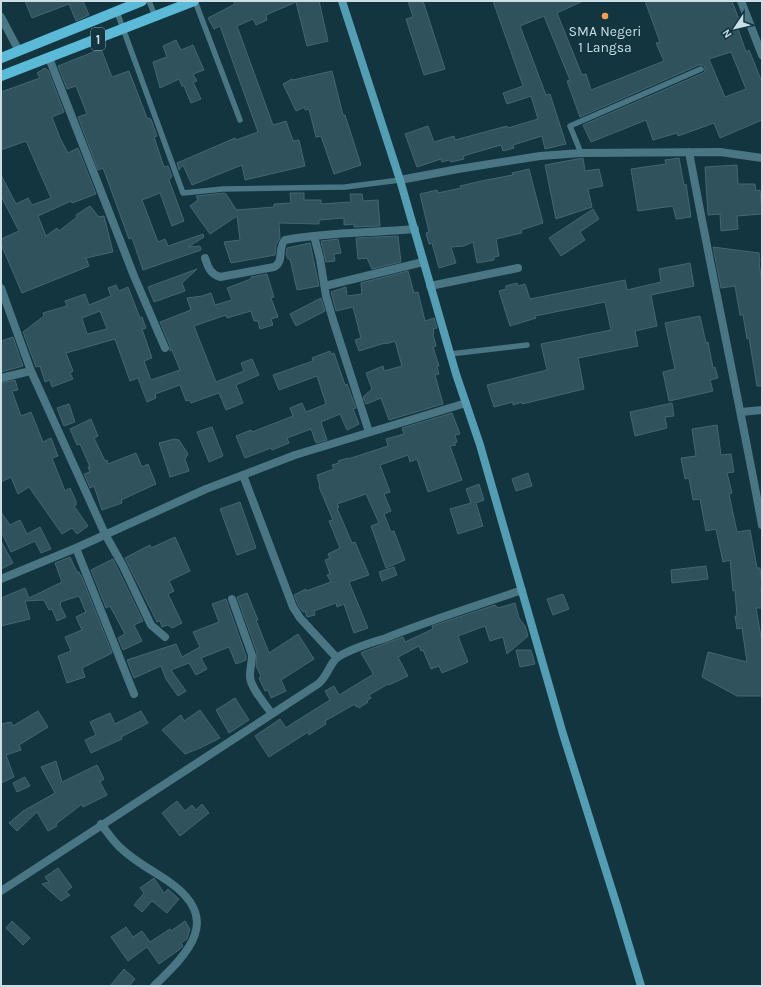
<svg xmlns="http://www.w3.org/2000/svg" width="763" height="987" viewBox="0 0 763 987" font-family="Karla,sans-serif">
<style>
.building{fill:#2f525d;stroke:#446672;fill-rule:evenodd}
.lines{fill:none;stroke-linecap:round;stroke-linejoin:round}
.lane{stroke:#4a7684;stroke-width:5.5}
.street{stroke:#4a7684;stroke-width:8}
.secondary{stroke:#549db3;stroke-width:8}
.primary{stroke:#5abad8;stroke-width:10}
.poi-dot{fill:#fc9d53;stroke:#123540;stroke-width:1.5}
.labels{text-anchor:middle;stroke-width:3;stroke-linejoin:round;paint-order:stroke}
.shield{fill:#123540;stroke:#94abb4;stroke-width:1}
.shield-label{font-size:13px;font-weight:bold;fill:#cbdee5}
.poi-label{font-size:14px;fill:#cbdee5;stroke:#123540}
</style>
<rect width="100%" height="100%" fill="#123540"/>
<path class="building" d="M 25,1 L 83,1 L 89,15 L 76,21 L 69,4 L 32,18 Z
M 233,1 L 319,1 L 328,41 L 307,46 L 296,2 L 266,15 L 267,20 L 256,25 L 253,19 L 237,26 L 273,125 L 286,121 L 293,141 L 299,140 L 305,166 L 245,180 L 242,165 L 192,185 L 183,165 L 179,170 L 177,163 L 235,138 L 236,140 L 258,132 L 220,26 L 214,29 L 208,18 L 235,4 Z
M 408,1 L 423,1 L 445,69 L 424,75 L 406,19 L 413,17 Z
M 493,1 L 583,1 L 557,13 L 582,75 L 586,74 L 591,90 L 664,61 L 656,43 L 660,42 L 645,1 L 732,1 L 740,22 L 736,23 L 746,52 L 749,50 L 762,82 L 762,120 L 720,138 L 714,123 L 678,136 L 677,133 L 653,140 L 646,120 L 591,142 L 583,125 L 703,73 L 705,71 L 705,68 L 703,65 L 699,65 L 580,117 L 567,81 L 570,80 L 544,16 L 520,26 L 546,95 L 550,94 L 566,144 L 545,149 L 542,136 L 513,145 L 514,148 L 503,151 L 501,145 L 463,156 L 464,159 L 451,162 L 449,160 L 442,162 L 441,159 L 417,167 L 405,134 L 428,126 L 434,142 L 454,136 L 455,140 L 507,126 L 508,128 L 538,119 L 531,96 L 507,104 L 503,93 L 523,86 ZM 731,52 L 746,89 L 725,97 L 709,59 Z
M 176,40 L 181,50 L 193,45 L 204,70 L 193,74 L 197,81 L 193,82 L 201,99 L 191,103 L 184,86 L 182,86 L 179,79 L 160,88 L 153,62 L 167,57 L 163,46 Z
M 101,49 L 112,77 L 129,71 L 147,118 L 151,119 L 157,136 L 154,137 L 164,167 L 168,166 L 172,176 L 169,180 L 184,221 L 172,226 L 160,193 L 142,200 L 158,242 L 165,239 L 168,246 L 203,234 L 204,237 L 188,247 L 200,246 L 201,250 L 143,270 L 132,238 L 129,239 L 103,168 L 98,170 L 78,117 L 87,114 L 76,86 L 67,89 L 58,66 Z
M 45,68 L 47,70 L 48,70 L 64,112 L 52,117 L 60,138 L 68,153 L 78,148 L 96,194 L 72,203 L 71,201 L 38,216 L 46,236 L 57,228 L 59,231 L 77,217 L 76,215 L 90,206 L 99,217 L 104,216 L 113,252 L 86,258 L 89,266 L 22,293 L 1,244 L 1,239 L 19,231 L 1,196 L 1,175 L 16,204 L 28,198 L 32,205 L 51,198 L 26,141 L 1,150 L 1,92 L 40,78 L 37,73 Z
M 332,71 L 343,115 L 345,115 L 361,165 L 334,174 L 321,136 L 316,137 L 309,109 L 305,110 L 305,107 L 296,111 L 283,84 L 292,79 L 293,80 Z
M 583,158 L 585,171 L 599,169 L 603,186 L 588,189 L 592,207 L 556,219 L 545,165 Z
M 679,158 L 684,185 L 686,184 L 691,217 L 676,219 L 673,206 L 638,211 L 631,169 L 666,164 L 665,160 Z
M 737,165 L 738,184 L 755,184 L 756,191 L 760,190 L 762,214 L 737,216 L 738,229 L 721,231 L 720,214 L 708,215 L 705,167 Z
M 529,169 L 543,223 L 521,230 L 522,233 L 496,239 L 499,256 L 494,257 L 494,260 L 477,263 L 473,242 L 464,246 L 451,247 L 456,263 L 439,268 L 432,243 L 429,244 L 426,233 L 429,232 L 420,194 L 437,190 L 438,193 L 461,188 L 460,186 L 486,180 L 513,175 L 512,173 Z
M 290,193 L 304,193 L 304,200 L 321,200 L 321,204 L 351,202 L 350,194 L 362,194 L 363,201 L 378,200 L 380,226 L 354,227 L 354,224 L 344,225 L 344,218 L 319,220 L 319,224 L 279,223 L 280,238 L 276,245 L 275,255 L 231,263 L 224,242 L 240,240 L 237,216 L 210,234 L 190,206 L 198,200 L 196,196 L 224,193 L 226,194 L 237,211 L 236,210 L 274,207 L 274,204 L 291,203 Z
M 593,209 L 599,219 L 580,232 L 585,240 L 561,256 L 549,238 Z
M 398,236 L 401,262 L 372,269 L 367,258 L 358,259 L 356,238 Z
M 338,239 L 341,253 L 334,254 L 335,261 L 326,262 L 321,241 Z
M 310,243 L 319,286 L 297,290 L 290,259 L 288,259 L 286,254 L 287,248 Z
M 713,247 L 759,253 L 760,261 L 759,261 L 762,285 L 762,386 L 757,386 L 749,338 L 747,339 L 743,315 L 740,315 L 735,286 L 721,288 Z
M 690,263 L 694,286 L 651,295 L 657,326 L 635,331 L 638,346 L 578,358 L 584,389 L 522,404 L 522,402 L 513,405 L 513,402 L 494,407 L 487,385 L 547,370 L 541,344 L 611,330 L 605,302 L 535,316 L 536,318 L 510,326 L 499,291 L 506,289 L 506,286 L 517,283 L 518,286 L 525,284 L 530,299 L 625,280 L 627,290 L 661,282 L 659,269 Z
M 197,269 L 182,283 L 185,291 L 154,302 L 148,287 Z
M 408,271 L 414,293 L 418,292 L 425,321 L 434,318 L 437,328 L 433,329 L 434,333 L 433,334 L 436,346 L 433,347 L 439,366 L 437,367 L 439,374 L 435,375 L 443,404 L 389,420 L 381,398 L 366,404 L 363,397 L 372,389 L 366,373 L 383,366 L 384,371 L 402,366 L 395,341 L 386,344 L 385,343 L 359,351 L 355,340 L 361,338 L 353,307 L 336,311 L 331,292 L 346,287 L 347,296 L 362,294 L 361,283 Z
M 267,274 L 274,297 L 271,298 L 278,317 L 271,319 L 273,325 L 260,329 L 258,321 L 254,321 L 251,311 L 227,318 L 226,315 L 194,326 L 216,382 L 244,371 L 241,363 L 252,359 L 259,375 L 236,385 L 243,403 L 226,410 L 219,393 L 191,403 L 190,400 L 186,401 L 180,385 L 155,394 L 156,398 L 147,402 L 138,378 L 130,381 L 115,339 L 66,353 L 73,371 L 70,373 L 73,379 L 52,387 L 50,380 L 45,382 L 40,366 L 36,367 L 23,332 L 44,316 L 43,313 L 67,306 L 65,301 L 85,294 L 89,305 L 111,296 L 108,288 L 116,285 L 119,291 L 128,287 L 140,318 L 142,317 L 146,328 L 142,329 L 152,358 L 144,361 L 151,380 L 180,370 L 172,350 L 170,351 L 170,346 L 160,322 L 191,310 L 187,298 L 202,296 L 211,293 L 215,305 L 232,300 L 227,288 L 251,279 L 251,277 ZM 100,311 L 107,329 L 87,334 L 82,318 Z
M 321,298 L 325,311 L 296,326 L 290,314 Z
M 700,316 L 706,343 L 708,342 L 713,368 L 715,367 L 718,378 L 710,380 L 713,391 L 669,401 L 663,372 L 675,369 L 665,323 Z
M 13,337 L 23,366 L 1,372 L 1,341 Z
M 330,351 L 331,354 L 334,353 L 345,385 L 347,384 L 356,408 L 353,409 L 359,424 L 347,430 L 340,414 L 321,422 L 327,440 L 316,443 L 311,429 L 287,438 L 289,443 L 272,450 L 271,448 L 245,458 L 236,436 L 251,430 L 252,432 L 293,416 L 290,408 L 302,403 L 306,412 L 326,404 L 317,376 L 279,390 L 273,375 L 313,361 L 312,358 Z
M 15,380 L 18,390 L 12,391 L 21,416 L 31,412 L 43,442 L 51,438 L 58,456 L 52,458 L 65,491 L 70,488 L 76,501 L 76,505 L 74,506 L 88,526 L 77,534 L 72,528 L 62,534 L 29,487 L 18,494 L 11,477 L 1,482 L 1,383 Z
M 672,403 L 674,416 L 665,417 L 667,428 L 635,436 L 630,412 Z
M 69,404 L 75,422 L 64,426 L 57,408 Z
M 452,413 L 460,434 L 455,435 L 457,442 L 454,443 L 456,445 L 450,446 L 462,480 L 428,492 L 417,459 L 410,462 L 408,455 L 380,465 L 390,492 L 384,494 L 391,511 L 384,514 L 391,532 L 394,531 L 405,560 L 386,568 L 371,526 L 379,523 L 366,494 L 337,504 L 339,507 L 337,508 L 352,543 L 355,542 L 369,575 L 349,582 L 368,628 L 354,633 L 344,604 L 337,607 L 336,603 L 314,611 L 315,615 L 307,617 L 305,611 L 303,612 L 298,605 L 294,595 L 306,589 L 306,591 L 331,582 L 327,575 L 330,574 L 325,560 L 330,558 L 328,554 L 340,548 L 329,521 L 333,520 L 319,487 L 320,487 L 317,475 L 334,469 L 332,465 L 339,463 L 338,461 L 348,458 L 348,459 L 388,446 L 386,439 L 404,434 L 402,428 Z
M 91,419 L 98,436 L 94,438 L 105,461 L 107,460 L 108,464 L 136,453 L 142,467 L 148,464 L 156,484 L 121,500 L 122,503 L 102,510 L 94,486 L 90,488 L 84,474 L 90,472 L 88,467 L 90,467 L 80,444 L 77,445 L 70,429 Z
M 717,425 L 721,455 L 731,454 L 734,472 L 727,473 L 732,493 L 729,494 L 737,532 L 750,530 L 757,568 L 760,568 L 762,585 L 761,588 L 762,608 L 756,608 L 761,637 L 762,636 L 762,696 L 737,696 L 702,677 L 708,652 L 747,662 L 742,628 L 737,629 L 735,616 L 737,616 L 735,590 L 733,591 L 730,560 L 723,562 L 716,529 L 706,531 L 700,499 L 693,500 L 689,478 L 685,479 L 681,458 L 696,456 L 692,429 Z
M 212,427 L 223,456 L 209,462 L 197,432 Z
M 174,439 L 179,440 L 188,454 L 185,459 L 189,471 L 170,477 L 159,443 Z
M 528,473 L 532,486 L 516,491 L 512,479 Z
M 479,484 L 484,500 L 476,503 L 483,526 L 458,534 L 450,509 L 471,503 L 466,489 Z
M 240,502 L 256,548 L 237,555 L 220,509 Z
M 1,512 L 10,525 L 20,520 L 27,534 L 40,527 L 51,549 L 41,553 L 35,541 L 11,552 L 1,531 Z
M 175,537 L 190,571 L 169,581 L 174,591 L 168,594 L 182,623 L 172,628 L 168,625 L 162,627 L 160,621 L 157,622 L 125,558 L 150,545 L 151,548 Z
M 1,541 L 13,563 L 1,569 Z
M 70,557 L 77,572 L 79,572 L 80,575 L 81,575 L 112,653 L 82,668 L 85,677 L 67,683 L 58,656 L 71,651 L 65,637 L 82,630 L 76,617 L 86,612 L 79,596 L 60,602 L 61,604 L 60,605 L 66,617 L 57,621 L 52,609 L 49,610 L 44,600 L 25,601 L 30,619 L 1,626 L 1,598 L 25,588 L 29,598 L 62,582 L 55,563 Z
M 113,559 L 143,621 L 134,625 L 142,641 L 123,650 L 118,638 L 125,634 L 110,606 L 106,608 L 91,570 Z
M 706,566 L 708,579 L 672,583 L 671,570 Z
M 394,567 L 397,575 L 382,581 L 379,572 Z
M 247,593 L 258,620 L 256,620 L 269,653 L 298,634 L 314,659 L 281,680 L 286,691 L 271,698 L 268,690 L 265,691 L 259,678 L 261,676 L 256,666 L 257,653 L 237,597 Z
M 563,594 L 569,609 L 553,615 L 547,599 Z
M 226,599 L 246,656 L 246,660 L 236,664 L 229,647 L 201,658 L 207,669 L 196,675 L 189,663 L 171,670 L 186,691 L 178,696 L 166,679 L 161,666 L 134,678 L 127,660 L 176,644 L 182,657 L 200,647 L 193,632 L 219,622 L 212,604 Z
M 515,603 L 519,618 L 525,626 L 528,636 L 507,654 L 503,637 L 490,641 L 485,626 L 458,636 L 468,662 L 442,673 L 439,666 L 431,669 L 423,650 L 421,651 L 419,646 L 398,657 L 408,676 L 389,685 L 388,684 L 369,695 L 371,698 L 367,701 L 368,702 L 359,708 L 358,706 L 356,707 L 355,704 L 325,721 L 326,724 L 309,735 L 308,732 L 269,757 L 255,736 L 280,719 L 286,728 L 290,725 L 330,700 L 325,691 L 334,686 L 339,695 L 372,675 L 373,673 L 361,653 L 365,651 L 403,637 L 405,642 L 433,629 L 432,626 L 495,605 L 498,608 Z
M 516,650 L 531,650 L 535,664 L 520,667 Z
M 235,698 L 249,720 L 229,733 L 216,710 Z
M 200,710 L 220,738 L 200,748 L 185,754 L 162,730 L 181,715 L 184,721 Z
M 38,711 L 48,727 L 19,745 L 21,750 L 6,755 L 14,777 L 1,783 L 1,724 L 11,722 L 13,726 Z
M 141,711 L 148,723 L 121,737 L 122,739 L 91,753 L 85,740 L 96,735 L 90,722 L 110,713 L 115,724 Z
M 56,761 L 62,782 L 97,765 L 104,779 L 100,782 L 107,795 L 83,807 L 82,804 L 56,824 L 57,826 L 48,831 L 37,812 L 17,831 L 9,823 L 23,811 L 55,793 L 41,767 Z
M 25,777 L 30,786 L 17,792 L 13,783 Z
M 177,801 L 185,811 L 192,805 L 196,810 L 202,804 L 209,813 L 180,836 L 162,813 Z
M 58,868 L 72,887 L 66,892 L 70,895 L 61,901 L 42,884 L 49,882 L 45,877 Z
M 154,878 L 164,893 L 168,889 L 179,899 L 167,913 L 152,901 L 142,912 L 134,905 L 144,893 L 140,888 Z
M 12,921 L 30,938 L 23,945 L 6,928 Z
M 185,921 L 190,929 L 187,939 L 181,943 L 183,946 L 180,949 L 159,964 L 147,947 L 128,961 L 111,937 L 126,927 L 133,937 L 142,931 L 150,942 L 170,929 L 171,931 Z
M 124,969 L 135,979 L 129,986 L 110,986 Z"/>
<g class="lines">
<path class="lane" d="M 149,1 L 155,16
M 195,1 L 240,120
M 117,12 L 183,193 L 223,189 L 345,187 L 400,180
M 581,153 L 570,126 L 701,69
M 450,354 L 527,345"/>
<path class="street" d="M 741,1 L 762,55
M 1,17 L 19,51
M 49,58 L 134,276 L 165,348
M 689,152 C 712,276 739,400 762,525
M 400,180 L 458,169 L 540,156 L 581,153 L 720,152 L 762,158
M 314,236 L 320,259 L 326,296 L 333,320 L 369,432
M 205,258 C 208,267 210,274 220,277 L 274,267 C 285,261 277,248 285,240 C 327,232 372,233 415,229
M 325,286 L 423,262
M 430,286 L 518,268
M 1,288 L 31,371 L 105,534 L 123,566 L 151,625 L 165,637
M 1,378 L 31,371
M 741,412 L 762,410
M 243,475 L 293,607 L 300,618 L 337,658
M 76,548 L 134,694
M 1,579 L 76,548 L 206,489 L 243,475 L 295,455 L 466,403
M 232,599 L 252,655 C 252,662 250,668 250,675 C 249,686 265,704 272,714
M 101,824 C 108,833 114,843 123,850 C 136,862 153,871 168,881 C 223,919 189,952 154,986
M 1,891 L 318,684 C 328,676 330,662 338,657 C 352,648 370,643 386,638 C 430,620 476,606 522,590"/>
<path class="secondary" d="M 342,1 L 400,180 L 456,374 L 480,445 L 563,734 L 617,906 L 641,986"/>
<path class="primary" d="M 1,58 L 142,1
M 1,76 L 194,1"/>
</g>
<circle class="poi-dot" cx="605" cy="16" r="4"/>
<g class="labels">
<rect class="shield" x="91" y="28" width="14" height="22" rx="3"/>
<g class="shield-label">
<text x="98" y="44">1</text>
</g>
<g class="poi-label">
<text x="605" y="36">SMA Negeri<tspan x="605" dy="16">1 Langsa</tspan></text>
</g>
</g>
<rect width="763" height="987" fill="none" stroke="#cbdee5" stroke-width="4"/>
<g transform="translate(735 28) rotate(235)" stroke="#123540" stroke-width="3" paint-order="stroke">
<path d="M0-3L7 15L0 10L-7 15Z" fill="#cbdee5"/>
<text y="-6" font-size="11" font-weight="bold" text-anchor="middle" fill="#cbdee5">N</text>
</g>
</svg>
